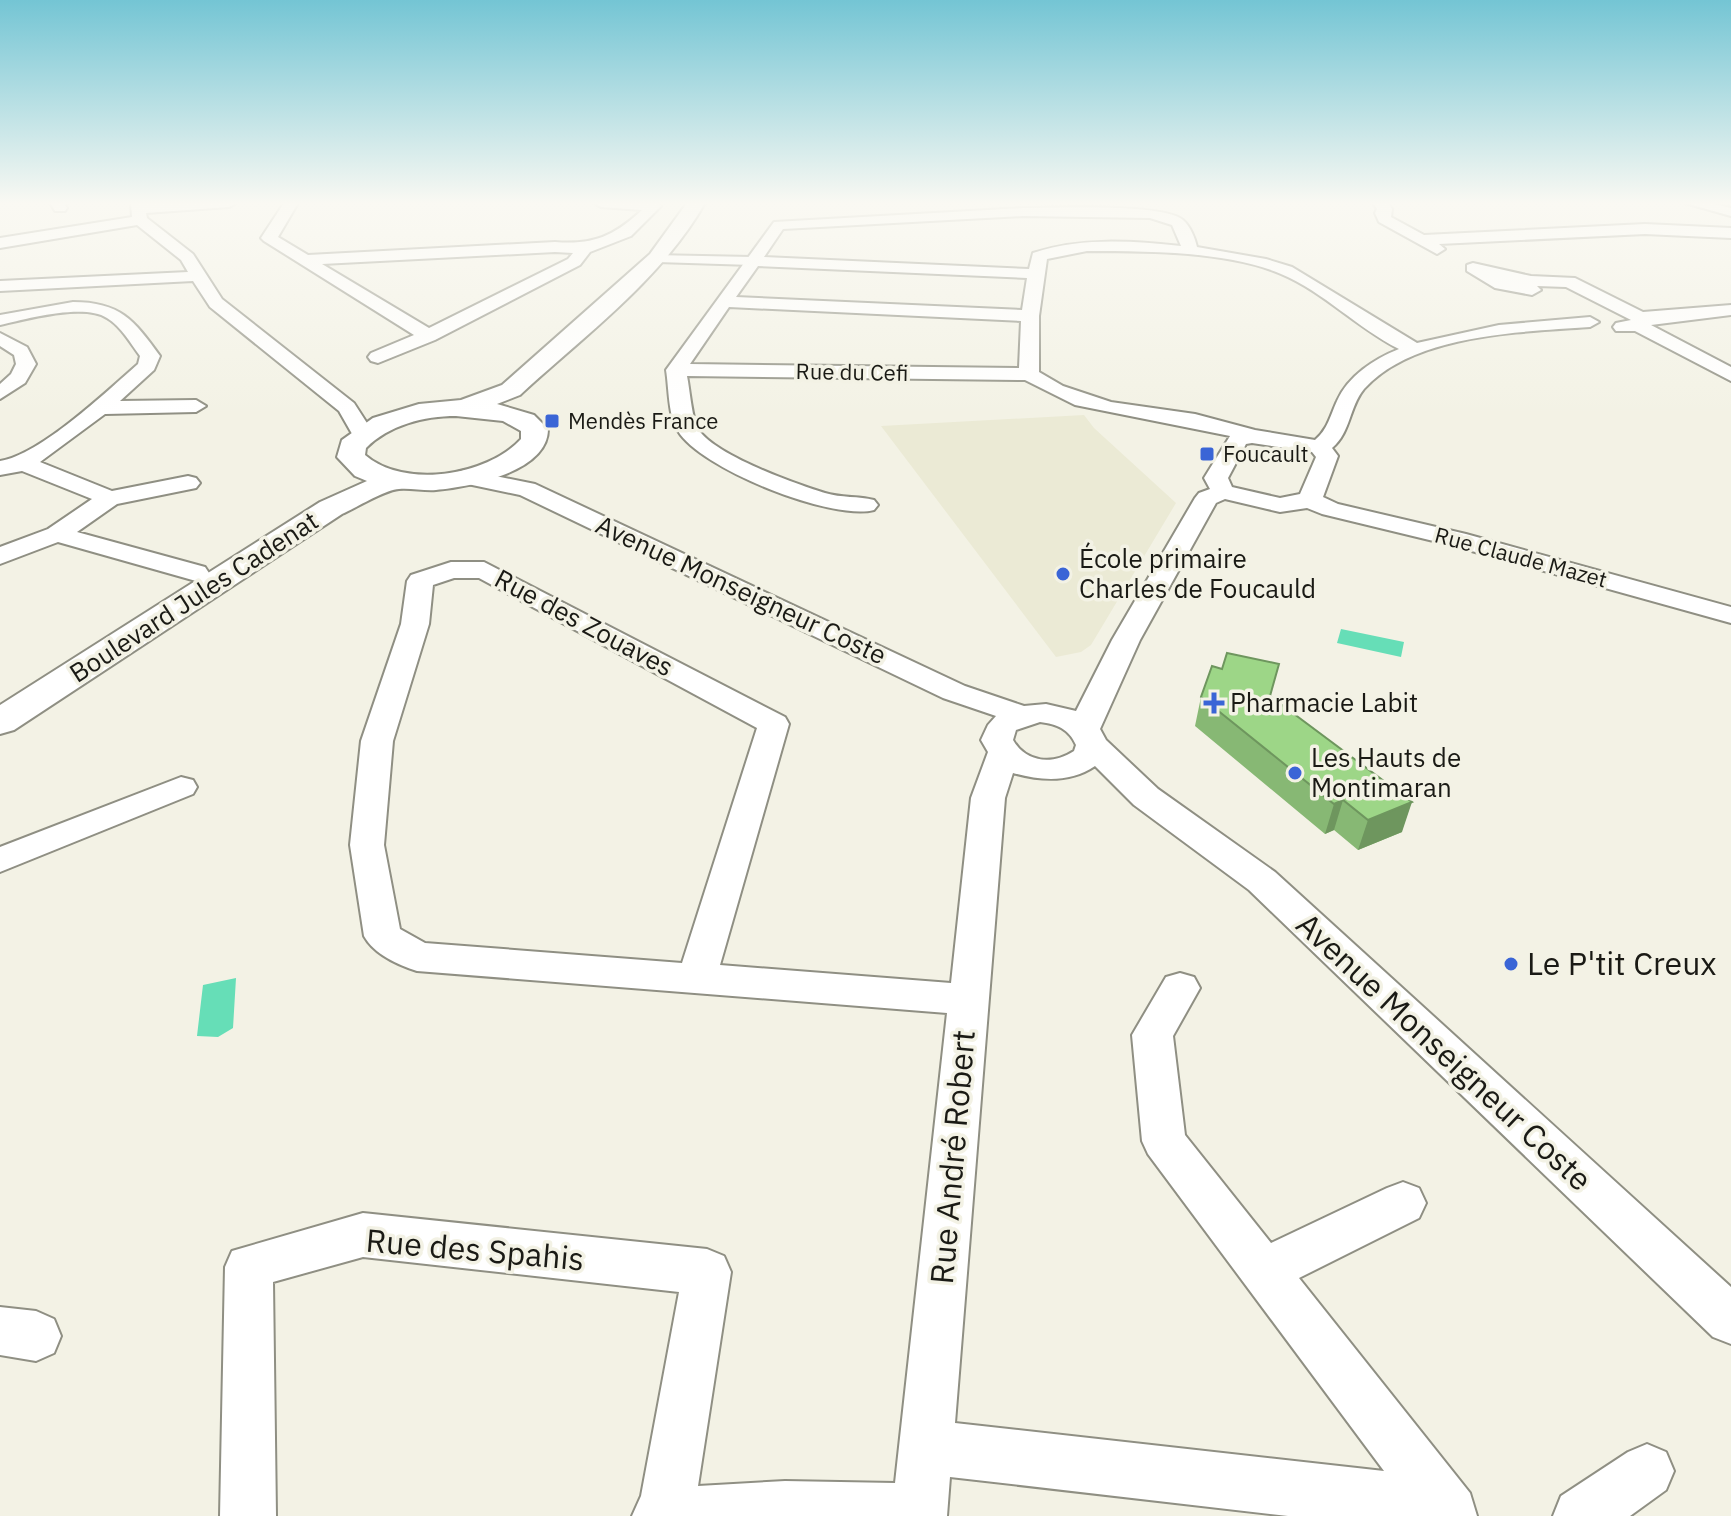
<svg xmlns="http://www.w3.org/2000/svg" width="1731" height="1516" viewBox="0 0 1731 1516" font-family="'IBM Plex Sans',sans-serif">
<style>
.built{fill:#ebead5}
.water{fill:#66deb7}
.lines{fill:none;stroke-linecap:round;stroke-linejoin:round}
.pedestrian-casing{stroke:#8f8f83;stroke-width:4}
.minor-casing{stroke:#8f8f83;stroke-width:4}
.tertiary-casing{stroke:#8f8f83;stroke-width:4}
.pedestrian{fill:#fff;fill-rule:evenodd}
.minor{fill:#fff;fill-rule:evenodd}
.tertiary{fill:#fff;fill-rule:evenodd}
.wall{fill:#87b874}
.shaded-wall{fill:#6e965e}
.building{fill:#9dd687;stroke:#6e965e;stroke-width:2}
.poi-dot{fill:#3a65d6;stroke:#f3f2e5;stroke-width:3}
.labels{text-anchor:middle;stroke-width:7;stroke-linejoin:round;paint-order:stroke}
.far-street-label{font-size:22px;fill:#1a1a15;stroke:#f3f2e5}
.far-poi-label{font-size:22px;fill:#1a1a15;stroke:#f3f2e5;text-anchor:start}
.poi-label{font-size:26px;fill:#1a1a15;stroke:#f3f2e5;text-anchor:start}
.street-label{font-size:26px;fill:#1a1a15;stroke:#f3f2e5}
.near-poi-label{font-size:32px;fill:#1a1a15;stroke:#f3f2e5;text-anchor:start}
.near-street-label{font-size:32px;fill:#1a1a15;stroke:#f3f2e5}
</style>
<rect width="100%" height="100%" fill="#f3f2e5"/>
<path class="built" d="M 1084,415 L 1094,428 L 1176,503 L 1091,645 L 1081,652 L 1056,657 L 881,426 Z"/>
<path class="water" d="M 1341,629 L 1404,642 L 1401,657 L 1337,643 Z
M 236,978 L 233,1028 L 218,1037 L 197,1036 L 203,985 Z"/>
<g class="lines">
<defs>
<path id="pedestrian" d="M 653,255 L 752,257 L 758,261 L 752,265 L 657,262 L 651,258 Z"/>
<path id="minor" d="M 50,203 L 64,203 L 67,208 L 65,211 L 55,211 Z
M 131,203 L 236,203 L 229,207 L 146,213 L 147,218 L 193,254 L 222,299 L 354,403 L 374,434 L 371,439 L 355,439 L 339,411 L 210,307 L 193,281 L 0,291 L 0,281 L 188,272 L 181,260 L 137,225 L 0,248 L 0,238 L 132,217 Z
M 284,203 L 298,203 L 278,237 L 308,255 L 555,242 C 594,245 614,236 642,210 L 601,207 L 594,203 L 659,203 L 661,206 L 631,236 L 590,252 L 580,265 L 435,340 L 378,363 L 371,361 L 368,357 L 371,353 L 414,335 L 264,241 L 261,238 ZM 555,252 L 573,253 L 568,259 L 429,328 L 322,264 Z
M 1373,203 L 1388,203 L 1392,209 L 1391,217 L 1424,235 L 1645,224 L 1731,228 L 1731,238 L 1645,234 L 1439,244 L 1445,249 L 1437,254 L 1379,222 L 1375,213 L 1377,209 Z
M 1685,203 L 1711,203 L 1731,208 L 1731,216 Z
M 1023,208 C 1054,208 1163,203 1183,220 C 1190,226 1195,238 1197,247 L 1266,259 L 1292,267 L 1417,343 L 1499,325 L 1590,317 L 1599,322 L 1590,327 C 1521,332 1413,334 1364,389 C 1349,407 1351,432 1332,448 L 1338,456 L 1323,497 L 1338,504 L 1466,534 L 1731,607 L 1731,623 L 1450,545 L 1322,514 L 1307,508 L 1280,512 L 1225,499 L 1216,503 L 1140,640 L 1100,729 L 1106,740 L 1158,789 L 1275,872 L 1731,1287 L 1731,1344 L 1713,1337 L 1249,890 L 1134,805 L 1095,766 C 1070,783 1041,781 1013,773 L 1005,798 L 955,1423 L 1384,1471 L 1148,1154 L 1142,1141 L 1132,1035 L 1166,977 L 1180,973 L 1194,977 L 1200,988 L 1173,1036 L 1185,1135 L 1271,1243 L 1387,1188 L 1403,1182 L 1419,1188 L 1426,1203 L 1419,1218 L 1299,1278 L 1470,1493 L 1477,1516 L 1288,1516 L 950,1477 L 947,1516 L 632,1516 L 641,1496 L 679,1292 L 363,1257 L 273,1282 L 276,1516 L 220,1516 L 225,1267 L 232,1251 L 363,1213 L 707,1249 L 724,1256 L 731,1272 L 698,1486 L 785,1481 L 895,1483 L 947,1013 L 417,971 C 398,965 374,954 364,936 L 350,845 L 361,741 L 401,624 L 407,581 L 411,575 L 451,562 L 484,562 L 785,717 L 789,724 L 720,965 L 951,983 L 971,798 L 988,752 L 981,740 L 988,725 L 996,716 L 943,698 L 520,495 L 458,482 L 455,477 L 458,472 L 466,470 L 535,484 L 965,686 L 1024,706 L 1046,704 L 1076,711 L 1112,640 L 1195,498 L 1199,493 L 1210,489 L 1204,478 L 1230,436 L 1075,405 L 1025,380 L 687,376 C 690,391 691,410 696,425 C 707,453 796,484 825,493 C 841,498 859,496 874,500 L 878,505 L 874,510 C 832,521 701,469 678,431 C 668,416 669,388 666,370 L 774,222 ZM 1023,216 L 1150,218 L 1172,225 L 1181,246 C 1132,241 1081,237 1033,253 L 1029,269 L 764,257 L 783,229 ZM 1087,251 C 1143,251 1229,251 1281,274 C 1324,292 1357,328 1399,349 C 1374,359 1348,376 1337,401 C 1330,416 1328,429 1315,440 L 1255,430 L 1195,414 L 1111,402 L 1063,386 L 1039,372 L 1039,316 L 1047,259 ZM 758,266 L 1027,278 L 1022,310 L 736,297 ZM 729,307 L 1021,321 L 1019,368 L 690,364 ZM 1252,443 L 1312,452 L 1316,457 L 1300,494 L 1280,498 L 1232,487 L 1228,478 L 1246,444 ZM 454,578 L 479,578 L 757,728 L 682,963 L 425,943 L 400,929 L 384,845 L 393,741 L 429,624 L 433,585 ZM 1040,722 C 1057,724 1069,729 1076,745 L 1074,751 C 1053,765 1026,763 1013,740 L 1016,730 Z
M 1473,263 L 1531,276 L 1575,278 L 1643,312 L 1731,305 L 1731,315 L 1651,325 L 1731,367 L 1731,381 L 1635,331 L 1616,331 L 1613,327 L 1616,323 L 1631,320 L 1566,287 L 1537,286 L 1541,290 L 1532,295 L 1495,288 L 1467,271 L 1467,265 Z
M 73,302 C 120,302 134,320 160,356 L 154,370 L 120,401 L 196,400 L 206,406 L 196,412 L 105,414 L 40,462 L 112,491 L 188,476 L 196,478 L 200,483 L 196,488 L 117,504 L 77,532 L 205,567 L 209,573 L 205,579 L 196,581 L 58,542 L 0,564 L 0,547 L 48,529 L 92,499 L 22,471 L 0,475 L 0,461 C 40,455 106,392 138,364 L 140,356 C 131,344 121,326 107,318 C 84,303 26,319 0,325 L 0,315 Z
M 0,333 L 27,347 L 36,364 L 25,383 L 0,399 L 0,384 L 11,374 L 16,364 L 14,355 L 0,346 Z
M 181,777 L 193,780 L 197,787 L 193,794 L 0,872 L 0,847 Z
M 0,1307 L 36,1311 L 54,1319 L 61,1336 L 54,1353 L 36,1361 L 0,1355 Z
M 1647,1444 L 1666,1452 L 1674,1471 L 1666,1490 L 1630,1516 L 1553,1516 L 1561,1496 L 1628,1452 Z"/>
<path id="tertiary" d="M 687,203 L 705,203 C 661,280 584,336 520,395 L 497,404 L 534,415 L 548,429 C 548,472 470,487 436,490 C 424,491 411,488 399,489 C 384,490 356,508 342,514 L 14,730 L 0,734 L 0,705 L 320,502 L 367,481 L 355,476 L 337,457 L 342,440 L 373,418 L 419,404 L 461,400 L 502,385 L 650,254 ZM 456,416 L 503,421 L 521,431 L 521,439 C 487,476 404,489 365,455 L 366,448 C 389,425 424,416 456,416 Z"/>
</defs>
<use href="#pedestrian" class="pedestrian-casing"/>
<use href="#minor" class="minor-casing"/>
<use href="#tertiary" class="tertiary-casing"/>
<use href="#pedestrian" class="pedestrian"/>
<use href="#minor" class="minor"/>
<use href="#tertiary" class="tertiary"/>
</g>
<path class="wall" d="M 1222,669 L 1271,696 L 1402,832 L 1358,850 L 1334,830 L 1325,834 L 1195,726 L 1201,697 Z"/>
<path class="shaded-wall" d="M 1343,800 L 1334,830 L 1325,834 L 1334,804 Z
M 1412,802 L 1402,832 L 1358,850 L 1368,820 Z"/>
<path class="building" d="M 1227,653 L 1279,664 L 1270,696 L 1412,802 L 1368,820 L 1343,800 L 1334,804 L 1201,697 L 1212,666 L 1222,669 Z"/>
<linearGradient id="sky" x2="0" y2="1"><stop stop-color="#74c5d4"/><stop offset="0.49" stop-color="#faf9f3"/><stop offset="1" stop-color="#faf9f3" stop-opacity="0"/></linearGradient>
<rect width="1731" height="415" fill="url(#sky)"/>
<g class="poi-dot">
<rect x="544" y="413" width="16" height="16" rx="4"/>
<rect x="1199" y="446" width="16" height="16" rx="4"/>
<circle cx="1063" cy="574" r="8"/>
<path d="M1210 691h8v8h8v8h-8v8h-8v-8h-8v-8h8z"/>
<circle cx="1295" cy="773" r="8"/>
<circle cx="1511" cy="964" r="8"/>
</g>
<g class="labels">
<g class="far-street-label">
<text transform="translate(852 372) rotate(1)" y="8">Rue du Cefi</text>
<text transform="translate(1521 557) rotate(15)" y="8">Rue Claude Mazet</text>
</g>
<g class="far-poi-label">
<text x="568" y="429">Mendès France</text>
<text x="1223" y="462">Foucault</text>
</g>
<g class="poi-label">
<text x="1079" y="568">École primaire<tspan x="1079" dy="30">Charles de Foucauld</tspan></text>
<text x="1230" y="712">Pharmacie Labit</text>
<text x="1311" y="767">Les Hauts de<tspan x="1311" dy="30">Montimaran</tspan></text>
</g>
<g class="street-label">
<text transform="translate(741 590) rotate(25)" y="9">Avenue Monseigneur Coste</text>
<text transform="translate(194 597) rotate(-33)" y="9">Boulevard Jules Cadenat</text>
<text transform="translate(584 623) rotate(28)" y="9">Rue des Zouaves</text>
</g>
<g class="near-poi-label">
<text x="1527" y="975">Le P'tit Creux</text>
</g>
<g class="near-street-label">
<text transform="translate(1444 1052) rotate(43)" y="11">Avenue Monseigneur Coste</text>
<text transform="translate(953 1157) rotate(-85)" y="11">Rue André Robert</text>
<text transform="translate(475 1250) rotate(5)" y="11">Rue des Spahis</text>
</g>
</g>
</svg>
